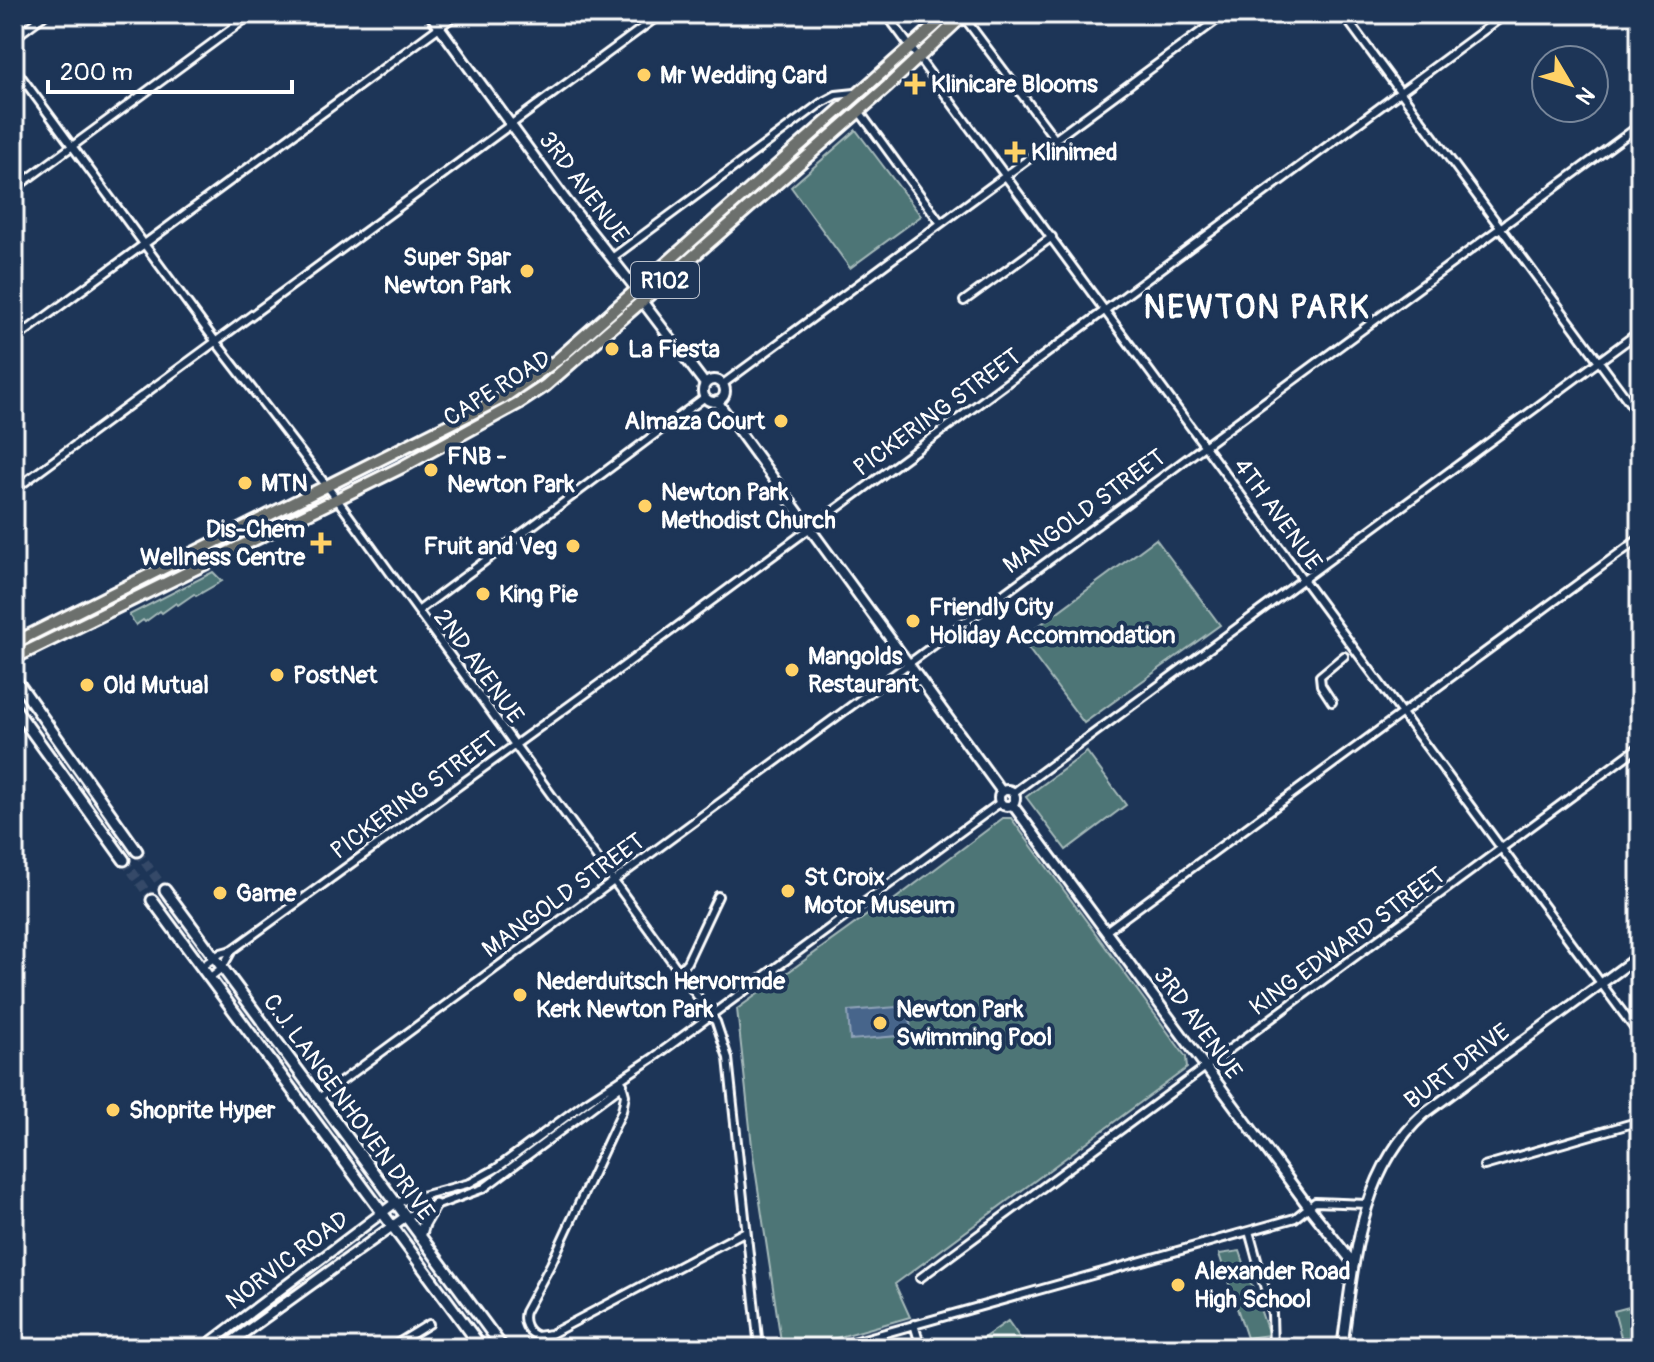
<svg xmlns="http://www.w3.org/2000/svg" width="1654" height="1362" viewBox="0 0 1654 1362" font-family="Pangolin,sans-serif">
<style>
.green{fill:#4d7476;stroke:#a6baba;stroke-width:2}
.water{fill:#46658b;stroke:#90a3b9;stroke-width:2}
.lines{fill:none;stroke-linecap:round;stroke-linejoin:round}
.secondary-tunnel{stroke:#344968;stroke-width:9;stroke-dasharray:9 4.5;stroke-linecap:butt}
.minor-casing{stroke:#fff;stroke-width:12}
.tertiary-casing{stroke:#fff;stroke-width:14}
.secondary-casing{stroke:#fff;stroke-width:15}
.primary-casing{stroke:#fff;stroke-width:16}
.minor{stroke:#1d3557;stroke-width:6}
.tertiary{stroke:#1d3557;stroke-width:8}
.secondary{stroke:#1d3557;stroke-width:9}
.primary{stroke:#6c706d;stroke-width:10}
.poi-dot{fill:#ffd166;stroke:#1d3557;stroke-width:3}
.labels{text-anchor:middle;stroke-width:8;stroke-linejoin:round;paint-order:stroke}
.shield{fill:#1d3557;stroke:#bbc2cd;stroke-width:2}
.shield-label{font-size:22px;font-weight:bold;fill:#fff}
.poi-label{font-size:24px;font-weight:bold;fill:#fff;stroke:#1d3557;text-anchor:start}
.street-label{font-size:24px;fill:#fff;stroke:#1d3557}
.district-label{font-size:32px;font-weight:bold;letter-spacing:2px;fill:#fff;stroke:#1d3557}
</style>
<rect width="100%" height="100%" fill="#1d3557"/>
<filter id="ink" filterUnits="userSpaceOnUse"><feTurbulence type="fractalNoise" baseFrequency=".0125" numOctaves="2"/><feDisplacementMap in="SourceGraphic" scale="16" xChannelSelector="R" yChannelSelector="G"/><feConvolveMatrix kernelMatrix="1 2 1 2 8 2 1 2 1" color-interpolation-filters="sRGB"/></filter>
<g filter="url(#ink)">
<path class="green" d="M 856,130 L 921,216 L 850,268 L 791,187 Z
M 1156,539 L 1220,625 L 1084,723 L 1021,639 Z
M 213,572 L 222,581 L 196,596 L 194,594 L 178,605 L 176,603 L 162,613 L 160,611 L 145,622 L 143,620 L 136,625 L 129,615 Z
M 1087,752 L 1126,805 L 1066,850 L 1026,797 Z
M 1003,818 L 1011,818 L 1186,1057 L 1187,1068 L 895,1284 L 910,1317 L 801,1348 L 782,1348 L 753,1155 L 737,1009 L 881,905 L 883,908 Z
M 1240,1251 L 1269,1335 L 1247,1338 L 1219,1254 Z
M 1640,1304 L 1640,1348 L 1624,1348 L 1614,1311 Z
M 1008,1321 L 1027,1348 L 969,1348 Z"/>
<path class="water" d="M 909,1006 L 911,1035 L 850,1040 L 848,1011 Z"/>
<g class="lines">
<path class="secondary-tunnel" d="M 137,851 L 165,890
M 124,860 L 152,900"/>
<defs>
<path id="minor" d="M 886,14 L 1640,1036
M 1343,14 L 1640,417
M 963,16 L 1055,139
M 14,38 L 46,14
M 14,67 L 216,342 L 336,498 L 716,1022 L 728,1058 L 759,1348
M 859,111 L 940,222
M 14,189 L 252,14
M 612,258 L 821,103 L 836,95 L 855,93
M 964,301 L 1052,237
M 14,340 L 457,14
M 723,384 L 1225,14
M 14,490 L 661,14
M 418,611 L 705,397
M 1332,702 L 1321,685 L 1320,676 L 1344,656
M 1013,793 L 1640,331
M 1106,931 L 1640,538
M 201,967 L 221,953 L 232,950 L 606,679 L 1506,14
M 680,970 L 687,962 L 718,896
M 209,978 L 222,968 L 232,950
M 621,1080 L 625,1095 L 622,1111 L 551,1264 L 525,1312 C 522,1322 527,1332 537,1336 L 551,1334 L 746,1231
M 319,1098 L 1640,125
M 1484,1166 L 1640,1121
M 395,1203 L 470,1183 L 497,1168 L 586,1102 L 653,1058 L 1001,802
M 405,1217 L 484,1188 L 623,1084
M 1249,1231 L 1272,1314 L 1273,1348
M 920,1278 L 1640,746
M 914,1324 L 921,1348
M 390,1348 L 429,1324
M 832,1348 L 1295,1218 L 1315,1202 L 1367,1204"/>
<path id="tertiary" d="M 430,14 L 565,199 L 636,289 L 642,301 L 705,384
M703 391a11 11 0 1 1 22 0a11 11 0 1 1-22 0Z
M 717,401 L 1002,792
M999 798a8 8 0 1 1 16 0a8 8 0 1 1-16 0Z
M 1012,804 L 1308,1206 L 1354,1264
M 203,1348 L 395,1203
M 223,1348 L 405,1217
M 1342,1348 C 1354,1265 1358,1173 1424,1114 L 1640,955"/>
<path id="secondary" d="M 14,677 L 137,851
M 14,707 L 124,860
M 165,890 L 503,1348
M 152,900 L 482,1348
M 420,1237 L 424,1224 L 435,1205"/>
<path id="primary" d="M 14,643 L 504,397 L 557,360 L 948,14
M 14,658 L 402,467 L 519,403 L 545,386 L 888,86 L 965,14"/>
</defs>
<use href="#minor" class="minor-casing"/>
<use href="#tertiary" class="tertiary-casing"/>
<use href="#secondary" class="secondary-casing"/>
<use href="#primary" class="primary-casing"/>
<use href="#minor" class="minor"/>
<use href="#tertiary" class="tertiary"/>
<use href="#secondary" class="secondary"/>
<use href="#primary" class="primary"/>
</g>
</g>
<g class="poi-dot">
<circle cx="644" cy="75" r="8"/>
<path d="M911 72h8v8h8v8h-8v8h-8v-8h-8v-8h8z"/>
<path d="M1011 140h8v8h8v8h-8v8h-8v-8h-8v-8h8z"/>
<circle cx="527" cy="271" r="8"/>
<circle cx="612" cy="349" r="8"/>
<circle cx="781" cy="421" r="8"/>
<circle cx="431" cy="470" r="8"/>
<circle cx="245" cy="483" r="8"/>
<circle cx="645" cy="506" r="8"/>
<path d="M317 531h8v8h8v8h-8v8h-8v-8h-8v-8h8z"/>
<circle cx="573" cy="546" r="8"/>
<circle cx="483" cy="594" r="8"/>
<circle cx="913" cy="621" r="8"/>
<circle cx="792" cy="670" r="8"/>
<circle cx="277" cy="675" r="8"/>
<circle cx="87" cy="685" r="8"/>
<circle cx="788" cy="891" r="8"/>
<circle cx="220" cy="893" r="8"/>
<circle cx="520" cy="995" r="8"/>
<circle cx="880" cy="1023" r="8"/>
<circle cx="113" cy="1110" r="8"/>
<circle cx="1178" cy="1285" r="8"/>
</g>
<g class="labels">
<rect class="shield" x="631" y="262" width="68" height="36" rx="6"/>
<g class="shield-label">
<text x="665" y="288">R102</text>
</g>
<g class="poi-label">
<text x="660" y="83">Mr Wedding Card</text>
<text x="931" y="92">Klinicare Blooms</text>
<text x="1031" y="160">Klinimed</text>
<text x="511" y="265" text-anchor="end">Super Spar<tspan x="511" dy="28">Newton Park</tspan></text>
<text x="628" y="357">La Fiesta</text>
<text x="765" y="429" text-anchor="end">Almaza Court</text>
<text x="447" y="464">FNB -<tspan x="447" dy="28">Newton Park</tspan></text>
<text x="261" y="491">MTN</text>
<text x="661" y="500">Newton Park<tspan x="661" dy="28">Methodist Church</tspan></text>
<text x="305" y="537" text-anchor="end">Dis-Chem<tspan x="305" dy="28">Wellness Centre</tspan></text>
<text x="557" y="554" text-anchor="end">Fruit and Veg</text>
<text x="499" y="602">King Pie</text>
<text x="929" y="615">Friendly City<tspan x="929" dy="28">Holiday Accommodation</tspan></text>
<text x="808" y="664">Mangolds<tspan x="808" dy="28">Restaurant</tspan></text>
<text x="293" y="683">PostNet</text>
<text x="103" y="693">Old Mutual</text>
<text x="804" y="885">St Croix<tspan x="804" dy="28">Motor Museum</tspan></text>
<text x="236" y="901">Game</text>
<text x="536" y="989">Nederduitsch Hervormde<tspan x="536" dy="28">Kerk Newton Park</tspan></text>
<text x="896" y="1017">Newton Park<tspan x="896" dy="28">Swimming Pool</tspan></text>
<text x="129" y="1118">Shoprite Hyper</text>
<text x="1194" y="1279">Alexander Road<tspan x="1194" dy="28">High School</tspan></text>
</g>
<g class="street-label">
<text transform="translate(584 187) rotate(53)" y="8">3RD AVENUE</text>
<text transform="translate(497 388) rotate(-32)" y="8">CAPE ROAD</text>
<text transform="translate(937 412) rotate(-36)" y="8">PICKERING STREET</text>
<text transform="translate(1084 511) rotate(-36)" y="8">MANGOLD STREET</text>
<text transform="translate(1278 514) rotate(54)" y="8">4TH AVENUE</text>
<text transform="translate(479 666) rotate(54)" y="8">2ND AVENUE</text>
<text transform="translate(414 795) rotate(-36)" y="8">PICKERING STREET</text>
<text transform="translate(563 895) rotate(-36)" y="8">MANGOLD STREET</text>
<text transform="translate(1347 941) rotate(-36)" y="8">KING EDWARD STREET</text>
<text transform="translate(1198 1023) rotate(54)" y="8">3RD AVENUE</text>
<text transform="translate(1457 1066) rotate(-37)" y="8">BURT DRIVE</text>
<text transform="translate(349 1107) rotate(54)" y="8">C.J. LANGENHOVEN DRIVE</text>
<text transform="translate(287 1260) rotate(-37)" y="8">NORVIC ROAD</text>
</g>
<g class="district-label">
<text x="1257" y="318">NEWTON PARK</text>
</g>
</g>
<rect width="1654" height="1362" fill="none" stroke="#1d3557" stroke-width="48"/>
<rect x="24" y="24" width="1606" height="1314" fill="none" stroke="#fff" stroke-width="3" filter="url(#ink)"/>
<g transform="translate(1570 84) rotate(128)"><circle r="38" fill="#1d3557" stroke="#77869a" stroke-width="2"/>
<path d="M0-6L14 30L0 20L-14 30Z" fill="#ffd166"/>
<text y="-12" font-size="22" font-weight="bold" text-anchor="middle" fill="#ffffff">N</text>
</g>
<path d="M48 80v12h244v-12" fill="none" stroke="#ffffff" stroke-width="4"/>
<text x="60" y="80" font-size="24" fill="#ffffff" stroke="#1d3557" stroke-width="6" paint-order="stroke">200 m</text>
</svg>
